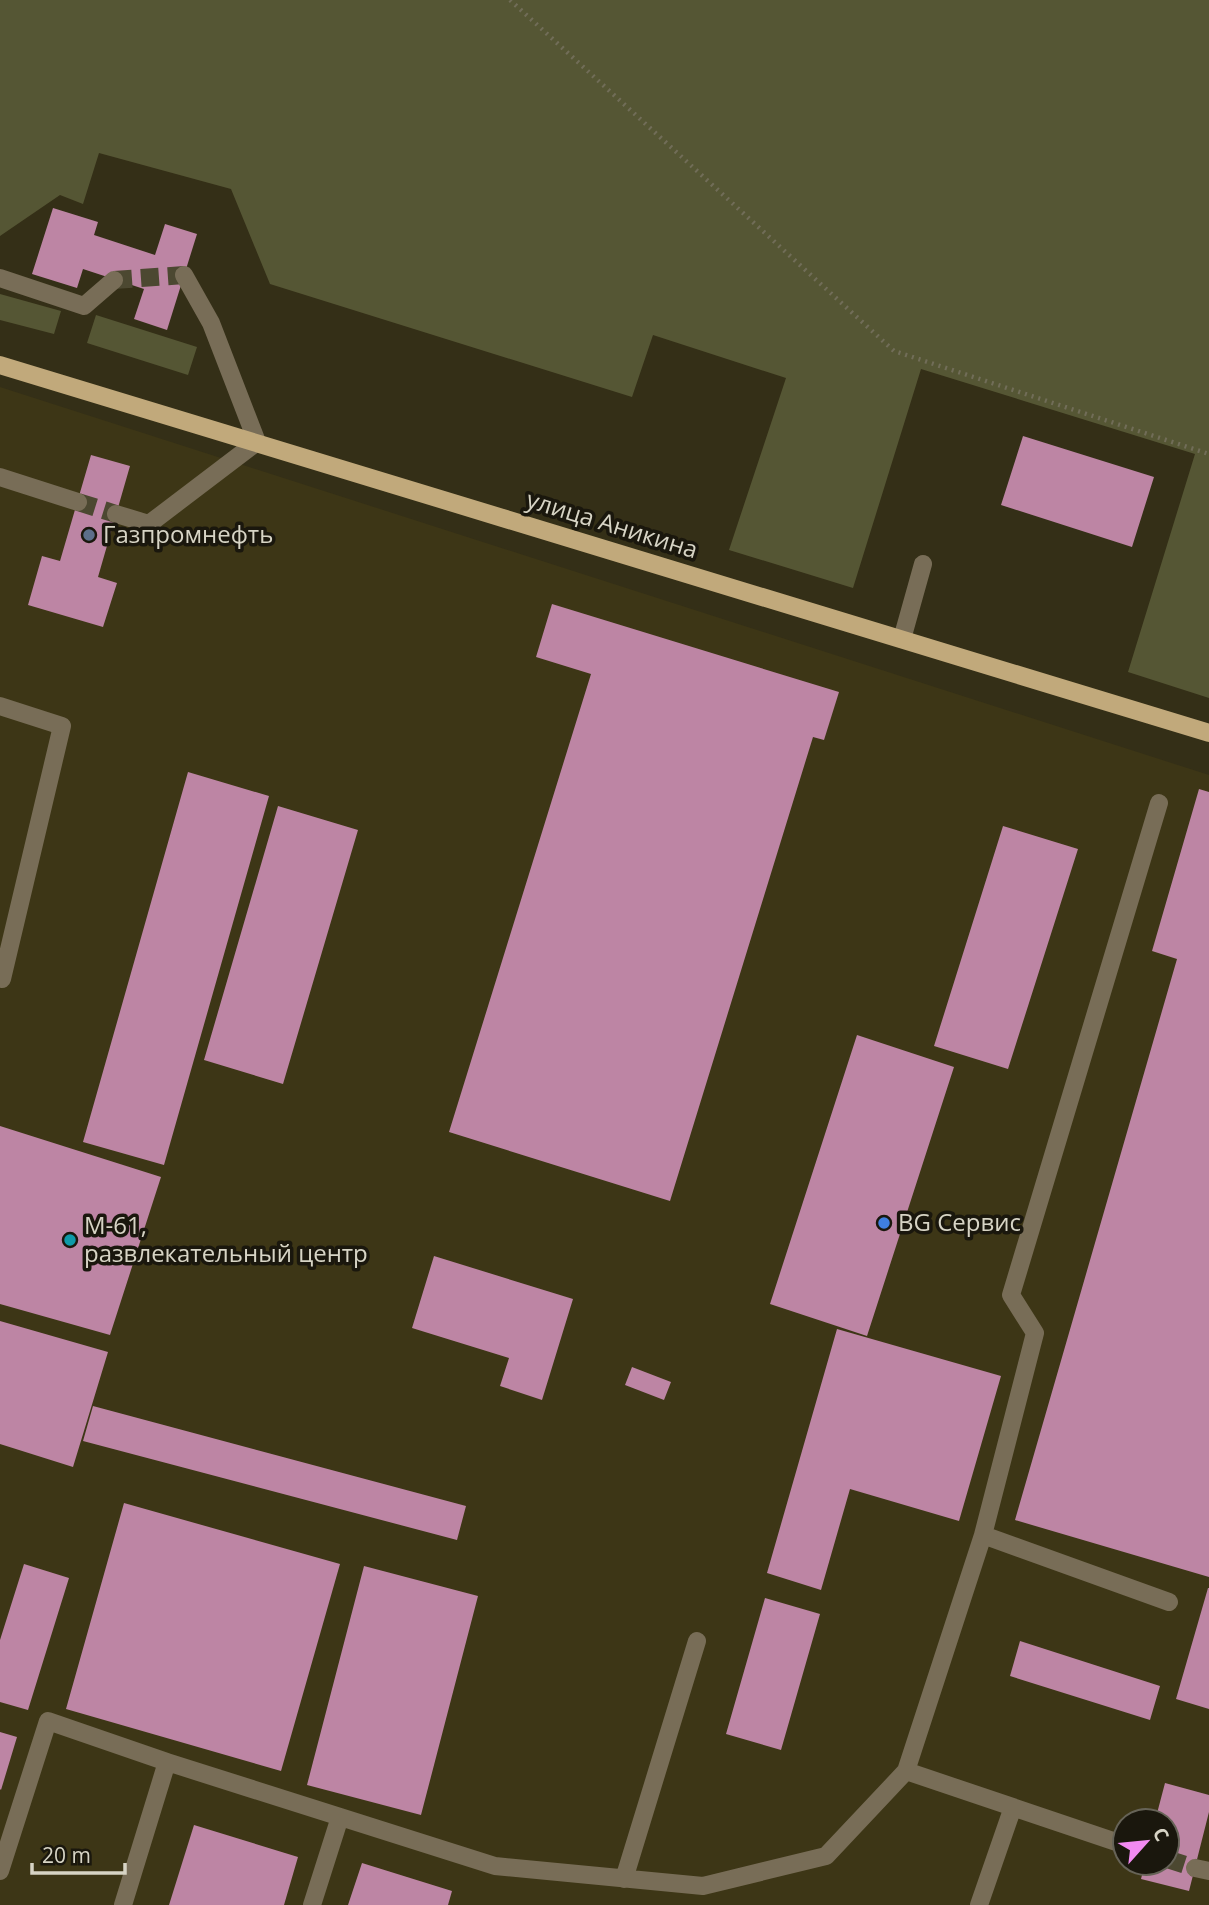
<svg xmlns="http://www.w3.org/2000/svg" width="1209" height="1905" viewBox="0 0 1209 1905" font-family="'Open Sans',sans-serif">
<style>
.built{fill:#3d3616;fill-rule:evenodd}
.green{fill:#555634}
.building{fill:#bd85a4}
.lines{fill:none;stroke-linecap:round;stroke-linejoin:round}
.minor-tunnel{stroke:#4c4831;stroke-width:18;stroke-dasharray:18 9;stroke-linecap:butt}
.path{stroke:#716d58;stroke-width:4.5;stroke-dasharray:2 5;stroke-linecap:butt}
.minor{stroke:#786d57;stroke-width:18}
.major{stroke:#c1a97b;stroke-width:18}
.service-dot{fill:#5c6f8a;stroke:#1a170d;stroke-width:2.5}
.shop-dot{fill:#3f7fe0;stroke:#1a170d;stroke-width:2.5}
.culture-dot{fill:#0f9aa8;stroke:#1a170d;stroke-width:2.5}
.labels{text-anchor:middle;stroke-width:7;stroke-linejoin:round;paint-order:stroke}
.street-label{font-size:24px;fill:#d7d4c5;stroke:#1a170d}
.poi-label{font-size:24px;fill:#d7d4c5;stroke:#1a170d;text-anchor:start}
</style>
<rect width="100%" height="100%" fill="#342f17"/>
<path class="built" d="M 0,387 L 1209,775 L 1209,1905 L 0,1905 ZM 1125,1821 L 1167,1821 L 1167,1863 L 1125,1863 Z"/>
<path class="green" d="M 0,0 L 1209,0 L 1209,698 L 1128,672 L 1195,454 L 921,369 L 853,588 L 729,550 L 786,378 L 653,335 L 632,397 L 270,284 L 231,189 L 99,153 L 83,204 L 60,195 L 0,236 Z
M 0,294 L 61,311 L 54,334 L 0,320 Z
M 96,315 L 197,347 L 188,375 L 87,343 Z"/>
<path class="building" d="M 53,208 L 98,222 L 94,235 L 155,255 L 165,224 L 197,234 L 167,330 L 134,319 L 144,289 L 83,269 L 77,288 L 32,274 Z
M 1023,436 L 1154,477 L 1132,547 L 1001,505 Z
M 91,455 L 130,466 L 98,577 L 117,583 L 103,627 L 28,605 L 42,556 L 60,561 Z
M 552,604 L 839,692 L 824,740 L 813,737 L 670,1201 L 449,1132 L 591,674 L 536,657 Z
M 188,772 L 269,796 L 164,1165 L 83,1142 Z
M 1199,789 L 1209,792 L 1209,1577 L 1015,1520 L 1177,959 L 1152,951 Z
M 278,806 L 358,830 L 283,1084 L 204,1060 Z
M 1003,826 L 1078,849 L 1008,1069 L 934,1046 Z
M 857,1035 L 954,1067 L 867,1336 L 770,1304 Z
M 0,1126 L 161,1177 L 110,1335 L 0,1304 Z
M 434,1256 L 573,1299 L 542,1400 L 500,1386 L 509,1358 L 412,1328 Z
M 0,1321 L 108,1352 L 73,1467 L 0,1444 Z
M 837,1329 L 1001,1376 L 959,1521 L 850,1489 L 821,1590 L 767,1573 Z
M 632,1367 L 671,1382 L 664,1400 L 625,1385 Z
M 93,1406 L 466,1506 L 457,1540 L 83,1441 Z
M 124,1503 L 340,1564 L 281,1771 L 66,1709 Z
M 24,1564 L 69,1578 L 28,1710 L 0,1702 L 0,1640 Z
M 364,1566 L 478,1596 L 421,1815 L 307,1785 Z
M 1208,1588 L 1209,1588 L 1209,1709 L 1176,1699 Z
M 765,1598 L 820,1614 L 781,1750 L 726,1734 Z
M 1020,1641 L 1160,1686 L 1150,1720 L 1010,1676 Z
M 0,1732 L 17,1737 L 1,1790 L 0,1789 Z
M 1165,1783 L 1209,1795 L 1209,1812 L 1189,1891 L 1141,1879 L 1145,1863 L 1167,1863 L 1167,1821 L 1155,1821 Z
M 194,1825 L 298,1857 L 284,1905 L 169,1905 Z
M 362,1863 L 452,1891 L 448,1905 L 348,1905 Z"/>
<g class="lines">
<path class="minor-tunnel" d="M 114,280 L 184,275
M 78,502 L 116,514
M 1167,1859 L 1195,1868"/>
<path class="path" d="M 510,0 L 894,351 L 1209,454"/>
<path class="minor" d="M 0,278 L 84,306 L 114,280
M 0,477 L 78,502
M 116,514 L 149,524 L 257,442 L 211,323 L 184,275
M 902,639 L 923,564
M 0,706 L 62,726 L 2,979
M 983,1535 L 1035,1333 L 1011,1295 L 1159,803
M 1125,1845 L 906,1771 L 983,1535 L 1169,1602
M 1195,1868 L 1209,1871
M 0,1871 L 48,1721 L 167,1762
M 624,1879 L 697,1641
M 123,1905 L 167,1762 L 495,1866 L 703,1886 L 826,1856 L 906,1771
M 312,1905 L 340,1817
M 979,1905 L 1013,1807"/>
<path class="major" d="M 0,365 L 1209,733"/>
</g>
<circle class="service-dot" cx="89" cy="535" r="7"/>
<circle class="shop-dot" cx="884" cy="1223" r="7"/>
<circle class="culture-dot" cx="70" cy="1240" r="7"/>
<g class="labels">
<g class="street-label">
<text transform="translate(612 525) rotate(17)" y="8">улица Аникина</text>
</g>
<g class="poi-label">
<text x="103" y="543">Газпромнефть</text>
<text x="898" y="1231">BG Сервис</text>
<text x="84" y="1234">M-61,<tspan x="84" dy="28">развлекательный центр</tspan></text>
</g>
</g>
<g transform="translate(1146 1842) rotate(63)"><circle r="33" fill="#1a170d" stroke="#666357" stroke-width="2"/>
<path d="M0-5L12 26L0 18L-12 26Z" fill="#f28af2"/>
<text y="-10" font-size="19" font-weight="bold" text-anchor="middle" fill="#d7d4c5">С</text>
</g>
<path d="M32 1863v10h93v-10" fill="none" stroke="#d7d4c5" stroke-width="3.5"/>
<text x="42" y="1863" font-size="21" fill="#d7d4c5" stroke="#1a170d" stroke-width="5" paint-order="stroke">20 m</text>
</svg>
